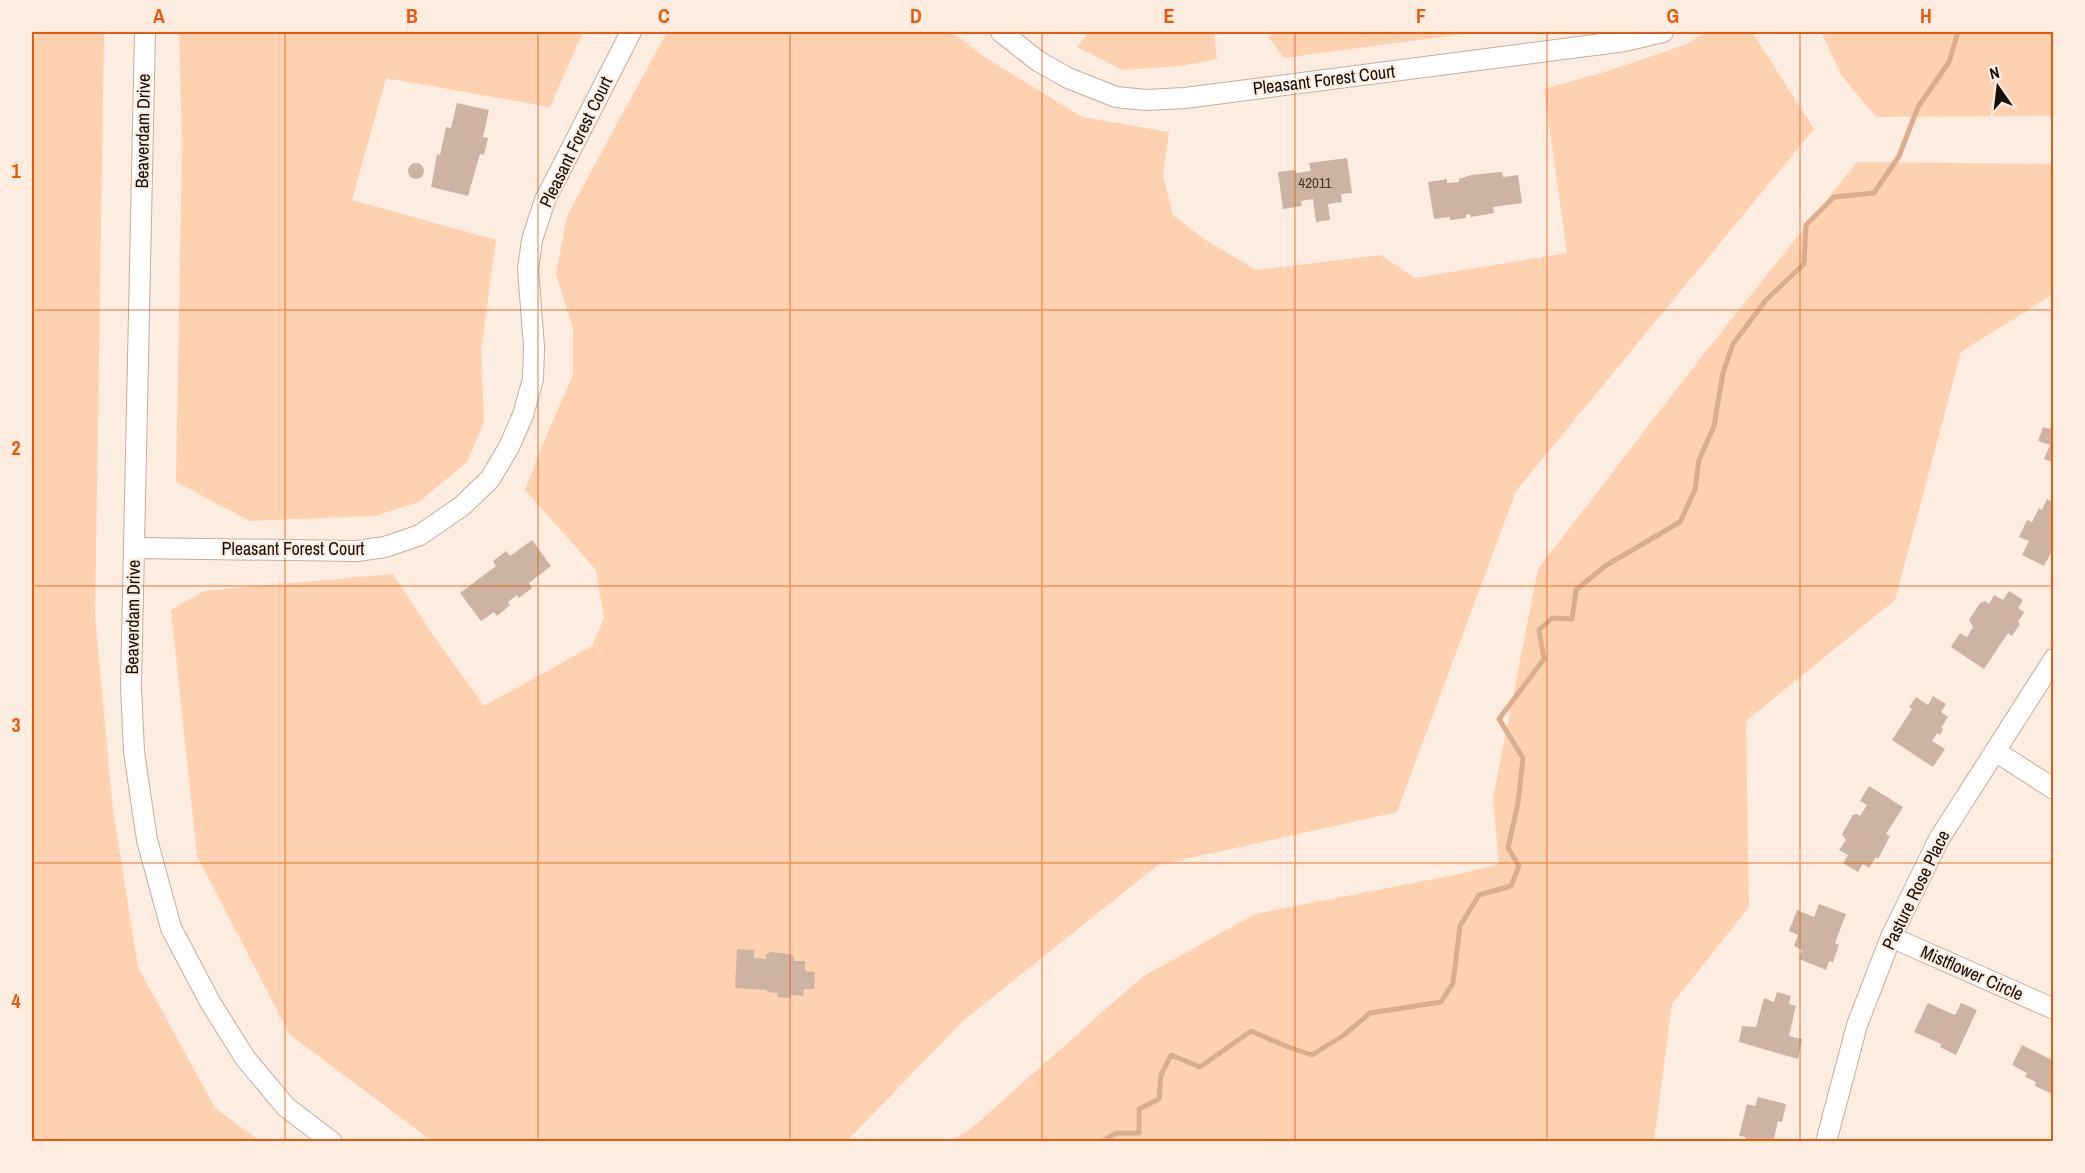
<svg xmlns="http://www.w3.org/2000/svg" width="2085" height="1173" viewBox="0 0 2085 1173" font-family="'Archivo Narrow',sans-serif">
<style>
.green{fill:#fed1b1}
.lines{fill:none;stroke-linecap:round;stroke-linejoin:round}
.stream{stroke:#daad8e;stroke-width:5}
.building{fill:#cdb3a1}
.minor-casing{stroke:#c7ad9b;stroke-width:22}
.minor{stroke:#fff;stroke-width:20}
.grid{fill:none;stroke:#e8590c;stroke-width:1.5;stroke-opacity:0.55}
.labels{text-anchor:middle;stroke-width:4.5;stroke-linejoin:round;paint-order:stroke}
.number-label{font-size:15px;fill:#45382f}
.street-label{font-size:18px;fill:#180f09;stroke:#fdede1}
.neatline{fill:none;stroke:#e8590c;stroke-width:2}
.grid-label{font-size:20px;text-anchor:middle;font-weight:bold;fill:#e8590c}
</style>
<rect width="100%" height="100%" fill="#fdede1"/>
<path class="green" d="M 32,32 L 104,32 L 95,617 L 113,810 L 138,967 L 215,1108 L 260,1141 L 32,1141 Z
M 179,32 L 583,32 L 550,107 L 386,78 L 352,200 L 496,240 L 481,351 L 484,422 L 467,462 L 419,502 L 375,516 L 250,521 L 176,482 L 182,144 Z
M 667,32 L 952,32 L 983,56 L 1082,117 L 1169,132 L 1163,176 L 1173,215 L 1204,239 L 1256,270 L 1381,255 L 1415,278 L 1567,253 L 1544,89 L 1608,71 L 1687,44 L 1705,32 L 1752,32 L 1814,129 L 1516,491 L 1397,812 L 1158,865 L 963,1021 L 847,1141 L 432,1141 L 290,1035 L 197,856 L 171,610 L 204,591 L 393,574 L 435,638 L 484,706 L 592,646 L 604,618 L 596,570 L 525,490 L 544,441 L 573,375 L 573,329 L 556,274 L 567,216 Z
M 1089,32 L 1214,32 L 1217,59 L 1181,66 L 1123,70 L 1077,47 Z
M 1273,32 L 1478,32 L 1284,58 L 1269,38 Z
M 1821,32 L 2053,32 L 2053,116 L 1876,117 L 1842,76 Z
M 1857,162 L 2053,164 L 2053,294 L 1961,352 L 1895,600 L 1746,721 L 1749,907 L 1672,1004 L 1654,1141 L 952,1141 L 973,1127 L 1142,977 L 1255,914 L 1464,873 L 1499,864 L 1493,798 L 1538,569 L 1699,360 Z"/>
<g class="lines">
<path class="stream" d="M 1101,1142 L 1117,1133 L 1139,1133 L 1139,1109 L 1159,1099 L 1161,1075 L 1171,1055 L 1200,1067 L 1251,1031 L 1288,1047 L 1312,1055 L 1344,1035 L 1370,1013 L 1441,1002 L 1453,983 L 1460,926 L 1479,895 L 1511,886 L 1519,866 L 1508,848 L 1518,803 L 1523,758 L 1499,719 L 1544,659 L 1539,630 L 1552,618 L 1572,619 L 1576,590 L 1605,566 L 1680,522 L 1695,490 L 1699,460 L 1714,426 L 1723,373 L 1733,344 L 1766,300 L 1804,264 L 1806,225 L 1834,197 L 1874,193 L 1899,156 L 1918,107 L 1949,62 L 1958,32"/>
</g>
<path class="building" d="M 457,103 L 489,110 L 483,137 L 488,138 L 484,155 L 480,154 L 468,196 L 431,187 L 437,154 L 440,155 L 446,127 L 451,128 Z
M 1347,158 L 1352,193 L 1341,194 L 1342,202 L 1328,204 L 1330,220 L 1316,222 L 1313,199 L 1301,201 L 1302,206 L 1283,209 L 1278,172 L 1295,170 L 1296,173 L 1311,171 L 1309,163 Z
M408 171a8 8 0 1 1 16 0a8 8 0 1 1-16 0Z
M 1502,172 L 1503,177 L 1518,175 L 1522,203 L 1493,207 L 1494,213 L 1471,217 L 1470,214 L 1466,215 L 1466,218 L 1450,220 L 1450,217 L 1434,219 L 1428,182 L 1447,179 L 1447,183 L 1459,182 L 1459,179 L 1471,175 Z
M 2054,419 L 2054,463 L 2044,459 L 2050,445 L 2038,441 L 2043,427 L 2050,429 Z
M 2047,499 L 2054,503 L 2054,547 L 2044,566 L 2022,555 L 2029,541 L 2019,537 L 2027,520 L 2032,522 L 2039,508 L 2042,510 Z
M 532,540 L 551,566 L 529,583 L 532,588 L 519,598 L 517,595 L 508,602 L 510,605 L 497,616 L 494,612 L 481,621 L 460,593 L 496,566 L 493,561 L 506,551 L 510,556 Z
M 2009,591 L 2023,600 L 2018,608 L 2024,612 L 2018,622 L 2020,624 L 2012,636 L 2008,633 L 1984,669 L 1951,647 L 1960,633 L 1967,637 L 1973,627 L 1969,620 L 1980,603 L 1985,601 L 1989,604 L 1994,595 L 2003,600 Z
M 1933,696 L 1946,704 L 1941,712 L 1948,717 L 1941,728 L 1943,729 L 1940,735 L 1937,733 L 1932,741 L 1945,749 L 1933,767 L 1892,740 L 1912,709 L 1909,707 L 1916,697 L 1928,705 Z
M 1869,786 L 1903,807 L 1886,834 L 1890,836 L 1878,859 L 1876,857 L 1869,868 L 1863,864 L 1858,872 L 1843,863 L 1848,855 L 1839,850 L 1846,840 L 1842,834 L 1853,815 L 1857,814 L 1860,816 L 1867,805 L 1860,801 Z
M 1819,904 L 1846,914 L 1835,943 L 1839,945 L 1833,962 L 1829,961 L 1826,970 L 1799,959 L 1802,950 L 1794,946 L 1798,935 L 1789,931 L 1797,910 L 1814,917 Z
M 737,949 L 754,950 L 754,958 L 766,959 L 766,955 L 770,952 L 791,954 L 794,957 L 794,961 L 805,961 L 805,971 L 815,972 L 814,989 L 804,989 L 803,996 L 791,995 L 791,998 L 778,997 L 778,993 L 767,992 L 767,990 L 735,988 Z
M 1777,992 L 1791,996 L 1789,1004 L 1796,1006 L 1789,1036 L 1802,1039 L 1798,1059 L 1739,1042 L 1742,1026 L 1756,1027 L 1764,998 L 1774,1002 Z
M 1928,1003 L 1955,1015 L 1961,1003 L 1977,1010 L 1956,1055 L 1940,1047 L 1941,1044 L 1914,1032 Z
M 2022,1045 L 2054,1061 L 2052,1094 L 2035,1086 L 2036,1082 L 2025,1077 L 2027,1073 L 2012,1065 Z
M 1758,1097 L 1786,1104 L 1782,1122 L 1778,1121 L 1773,1142 L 1745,1142 L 1746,1137 L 1739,1136 L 1747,1104 L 1755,1106 Z"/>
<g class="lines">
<defs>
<path id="minor" d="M 145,32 L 131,687 L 134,752 L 147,840 L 171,928 L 210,1002 L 245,1058 L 286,1107 L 332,1142
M 1001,32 L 1038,61 L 1068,78 L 1116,97 L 1146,100 L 1185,98 L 1625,41 L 1663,32
M 134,548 L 357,551 L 385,547 L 420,535 L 462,506 L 490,479 L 509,447 L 523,415 L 533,379 L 534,347 L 528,269 L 532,240 L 545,200 L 631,32
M 1995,751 L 2054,789
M 1891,937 L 2054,1009
M 1826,1142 L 1857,1025 L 1891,937 L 1939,839 L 2054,659"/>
</defs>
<use href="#minor" class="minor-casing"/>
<use href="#minor" class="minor"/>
</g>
<path class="grid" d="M 285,32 L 285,1142M 538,32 L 538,1142M 790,32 L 790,1142M 1042,32 L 1042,1142M 1295,32 L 1295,1142M 1547,32 L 1547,1142M 1800,32 L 1800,1142M 32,310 L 2054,310M 32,586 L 2054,586M 32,863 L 2054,863"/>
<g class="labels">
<g class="number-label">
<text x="1315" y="188">42011</text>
</g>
<g class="street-label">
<text transform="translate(1324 80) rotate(-7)" y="6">Pleasant Forest Court</text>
<text transform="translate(143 131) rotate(-89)" y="6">Beaverdam Drive</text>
<text transform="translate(576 142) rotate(-64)" y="6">Pleasant Forest Court</text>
<text x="293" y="555">Pleasant Forest Court</text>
<text transform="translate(133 617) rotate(-89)" y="6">Beaverdam Drive</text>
<text transform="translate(1916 890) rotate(-64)" y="6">Pasture Rose Place</text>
<text transform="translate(1972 973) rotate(24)" y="6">Mistflower Circle</text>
</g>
</g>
<rect width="2085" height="1173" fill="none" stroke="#fdede1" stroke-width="66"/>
<g transform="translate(1998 87) rotate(346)" stroke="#fdede1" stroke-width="4.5" paint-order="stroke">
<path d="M0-4.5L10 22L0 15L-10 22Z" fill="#180f09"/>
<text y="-9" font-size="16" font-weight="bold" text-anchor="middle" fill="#180f09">N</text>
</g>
<rect x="33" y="33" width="2019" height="1107" class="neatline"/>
<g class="grid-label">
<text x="159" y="23">A</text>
<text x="412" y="23">B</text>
<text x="664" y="23">C</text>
<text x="916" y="23">D</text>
<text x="1169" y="23">E</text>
<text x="1421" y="23">F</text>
<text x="1673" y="23">G</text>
<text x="1926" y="23">H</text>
<text x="16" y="178">1</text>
<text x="16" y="455">2</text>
<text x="16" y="732">3</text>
<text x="16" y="1008">4</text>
</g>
</svg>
